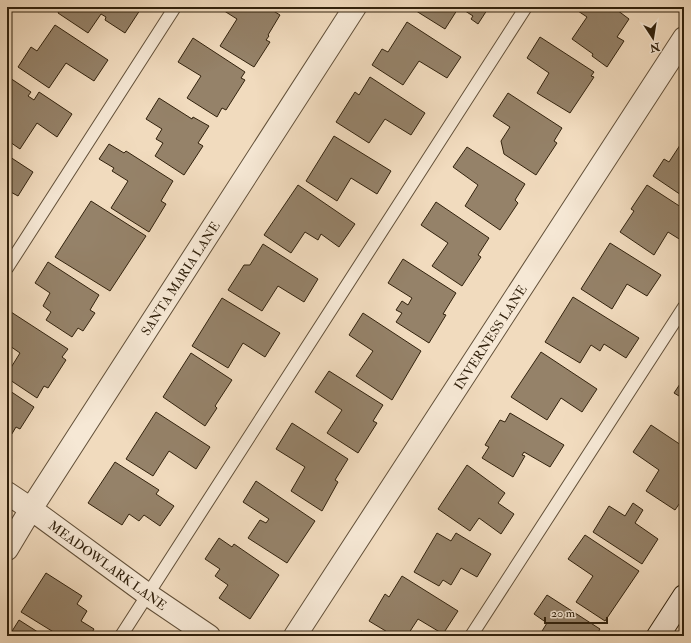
<svg xmlns="http://www.w3.org/2000/svg" width="691" height="643" viewBox="0 0 691 643" font-family="'IM FELL Double Pica',serif">
<style>
.building{fill:#958269;stroke:#32220d}
.lines{fill:none;stroke-linecap:round;stroke-linejoin:round}
.lane-casing{stroke:#625039;stroke-width:14}
.street-casing{stroke:#625039;stroke-width:24}
.secondary-casing{stroke:#32220d;stroke-width:24}
.lane{stroke:#f6e8d5;stroke-width:12}
.street{stroke:#f6e8d5;stroke-width:22}
.secondary{stroke:#f6e8d5;stroke-width:22}
.labels{text-anchor:middle;stroke-width:4;stroke-linejoin:round;paint-order:stroke}
.street-label{font-size:13px;fill:#32220d;stroke:#f6e8d5}
</style>
<rect width="100%" height="100%" fill="#f1dbbe"/>
<filter id="stains"><feTurbulence type="fractalNoise" baseFrequency=".005" numOctaves="4"/><feColorMatrix values="0 0 0 0 .2 0 0 0 0 .09 0 0 0 0 .02 0 0 0 .5 -.17"/></filter>
<radialGradient id="worn" r=".72"><stop offset=".6" stop-color="#630" stop-opacity="0"/><stop offset="1" stop-color="#630" stop-opacity=".3"/></radialGradient>
<path class="building" d="M 61,7 L 142,7 L 125,33 L 105,20 L 106,17 L 101,14 L 88,33 L 58,13 Z
M 218,7 L 267,7 L 280,15 L 268,35 L 269,36 L 266,40 L 270,42 L 254,67 L 220,46 L 237,19 Z
M 415,7 L 489,7 L 478,24 L 471,19 L 473,16 L 459,7 L 445,29 L 413,9 Z
M 572,7 L 613,7 L 629,19 L 617,37 L 624,41 L 607,67 L 592,56 L 593,54 L 572,39 L 587,17 Z
M 407,22 L 461,57 L 447,78 L 419,61 L 403,85 L 372,65 L 382,49 L 388,52 Z
M 55,25 L 108,60 L 94,81 L 66,63 L 49,88 L 18,67 L 31,47 L 37,51 Z
M 540,37 L 594,72 L 591,76 L 594,77 L 570,113 L 537,93 L 549,73 L 527,58 Z
M 193,38 L 245,72 L 241,78 L 245,80 L 226,110 L 222,108 L 217,117 L 187,98 L 201,76 L 178,62 Z
M 7,76 L 31,92 L 28,96 L 34,100 L 39,92 L 72,114 L 57,137 L 37,123 L 20,149 L 7,140 Z
M 370,77 L 425,113 L 411,135 L 385,119 L 369,143 L 336,122 L 355,92 L 359,95 Z
M 508,93 L 562,128 L 554,141 L 557,143 L 536,175 L 504,154 L 501,141 L 510,127 L 493,116 Z
M 159,98 L 192,119 L 193,117 L 209,126 L 198,143 L 203,146 L 184,175 L 155,156 L 163,143 L 156,139 L 162,129 L 146,119 Z
M 334,136 L 391,171 L 377,194 L 351,178 L 337,201 L 306,181 Z
M 684,139 L 684,197 L 653,176 L 664,159 L 669,162 Z
M 109,144 L 124,153 L 126,151 L 173,181 L 161,201 L 166,204 L 149,232 L 111,208 L 128,181 L 112,171 L 114,168 L 99,159 Z
M 467,147 L 525,184 L 515,200 L 518,203 L 500,230 L 465,206 L 478,185 L 453,167 Z
M 7,155 L 33,172 L 18,196 L 7,190 Z
M 298,185 L 355,224 L 339,247 L 321,234 L 318,240 L 305,232 L 291,253 L 264,235 Z
M 647,185 L 684,209 L 684,242 L 668,232 L 654,255 L 620,232 L 634,211 L 631,209 Z
M 91,201 L 146,236 L 110,291 L 55,257 Z
M 436,202 L 489,238 L 478,255 L 481,257 L 462,286 L 432,266 L 448,243 L 421,225 Z
M 610,243 L 661,275 L 647,296 L 627,284 L 612,309 L 581,289 Z
M 263,244 L 318,279 L 304,302 L 278,286 L 262,311 L 228,290 L 244,265 L 250,265 Z
M 403,259 L 456,293 L 443,314 L 446,315 L 429,343 L 396,322 L 402,313 L 396,310 L 402,301 L 408,305 L 412,298 L 388,283 Z
M 48,262 L 99,295 L 90,310 L 95,313 L 83,331 L 78,328 L 72,337 L 46,320 L 51,312 L 43,306 L 50,293 L 35,283 Z
M 573,297 L 639,338 L 626,358 L 604,344 L 600,351 L 591,345 L 580,363 L 545,342 Z
M 222,298 L 280,333 L 265,357 L 243,343 L 228,368 L 192,346 Z
M 11,312 L 68,349 L 62,357 L 66,360 L 48,388 L 44,386 L 37,398 L 7,378 L 7,374 L 20,353 L 7,344 L 7,318 Z
M 363,313 L 421,351 L 392,400 L 356,376 L 373,351 L 349,335 Z
M 541,352 L 597,389 L 582,412 L 561,398 L 547,420 L 511,397 Z
M 191,353 L 232,380 L 215,406 L 217,408 L 205,426 L 163,397 Z
M 329,371 L 383,405 L 373,421 L 377,423 L 358,453 L 327,433 L 342,410 L 315,392 Z
M 684,378 L 684,399 L 674,393 Z
M 7,389 L 34,407 L 20,429 L 16,427 L 7,442 Z
M 156,412 L 210,447 L 196,469 L 169,451 L 153,476 L 126,459 Z
M 510,413 L 564,445 L 550,467 L 524,452 L 522,455 L 525,456 L 513,477 L 482,458 L 489,447 L 485,445 L 500,420 L 505,422 Z
M 292,423 L 348,459 L 335,480 L 338,482 L 322,511 L 291,491 L 305,467 L 276,449 Z
M 651,425 L 684,447 L 684,497 L 675,510 L 646,491 L 659,470 L 633,452 Z
M 115,462 L 159,490 L 156,494 L 174,506 L 160,526 L 144,515 L 139,521 L 129,514 L 122,525 L 88,503 Z
M 467,465 L 505,493 L 498,503 L 514,514 L 501,534 L 479,518 L 470,531 L 438,509 Z
M 256,481 L 315,521 L 287,563 L 248,538 L 260,520 L 266,523 L 269,519 L 243,502 Z
M 633,503 L 643,510 L 635,523 L 658,539 L 642,564 L 593,532 L 609,506 L 625,516 Z
M 437,533 L 451,541 L 456,533 L 491,554 L 477,577 L 461,568 L 451,585 L 443,580 L 439,586 L 414,572 Z
M 585,535 L 639,571 L 605,621 L 576,602 L 593,576 L 568,559 Z
M 219,538 L 232,547 L 234,544 L 279,575 L 250,619 L 219,598 L 228,585 L 215,576 L 220,569 L 205,559 Z
M 46,573 L 82,596 L 77,604 L 87,611 L 81,621 L 94,629 L 90,636 L 60,636 L 21,612 Z
M 402,576 L 458,611 L 443,634 L 418,619 L 407,636 L 394,636 L 369,621 L 385,594 L 389,597 Z
M 547,595 L 600,629 L 596,636 L 539,636 L 547,623 L 534,614 Z
M 19,620 L 44,636 L 9,636 Z
M 361,631 L 369,636 L 358,636 Z"/>
<g class="lines">
<defs>
<path id="lane" d="M 7,268 L 175,7
M 121,636 L 526,7
M 471,636 L 684,307"/>
<path id="street" d="M 7,493 L 31,509 L 147,594 L 209,636
M 7,549 L 31,509 L 355,7
M 295,636 L 684,38"/>
<path id="secondary" d="M 658,636 L 684,596"/>
</defs>
<use href="#lane" class="lane-casing"/>
<use href="#street" class="street-casing"/>
<use href="#secondary" class="secondary-casing"/>
<use href="#lane" class="lane"/>
<use href="#street" class="street"/>
<use href="#secondary" class="secondary"/>
</g>
<g class="labels">
<g class="street-label">
<text transform="translate(180 278) rotate(-57)" y="5">SANTA MARIA LANE</text>
<text transform="translate(490 337) rotate(-57)" y="5">INVERNESS LANE</text>
<text transform="translate(108 565) rotate(36)" y="5">MEADOWLARK LANE</text>
</g>
</g>
<rect width="691" height="643" fill="none" stroke="#f1dbbe" stroke-width="24"/>
<rect x="8" y="8" width="675" height="627" fill="none" stroke="#32220d" stroke-width="2"/>
<rect x="12" y="12" width="667" height="619" fill="none" stroke="#32220d"/>
<g transform="translate(653 38) rotate(168)" stroke="#f6e8d5" stroke-width="3" paint-order="stroke">
<path d="M0-3L7 15L0 10L-7 15Z" fill="#32220d"/>
<text y="-6" font-size="11" font-weight="bold" text-anchor="middle" fill="#32220d">N</text>
</g>
<path d="M545 617v6h62v-6" fill="none" stroke="#32220d" stroke-width="2"/>
<text x="551" y="617" font-size="12" fill="#32220d" stroke="#f6e8d5" stroke-width="3" paint-order="stroke">20 m</text>
<rect width="100%" height="100%" filter="url(#stains)"/>
<rect width="100%" height="100%" fill="url(#worn)"/>
</svg>
